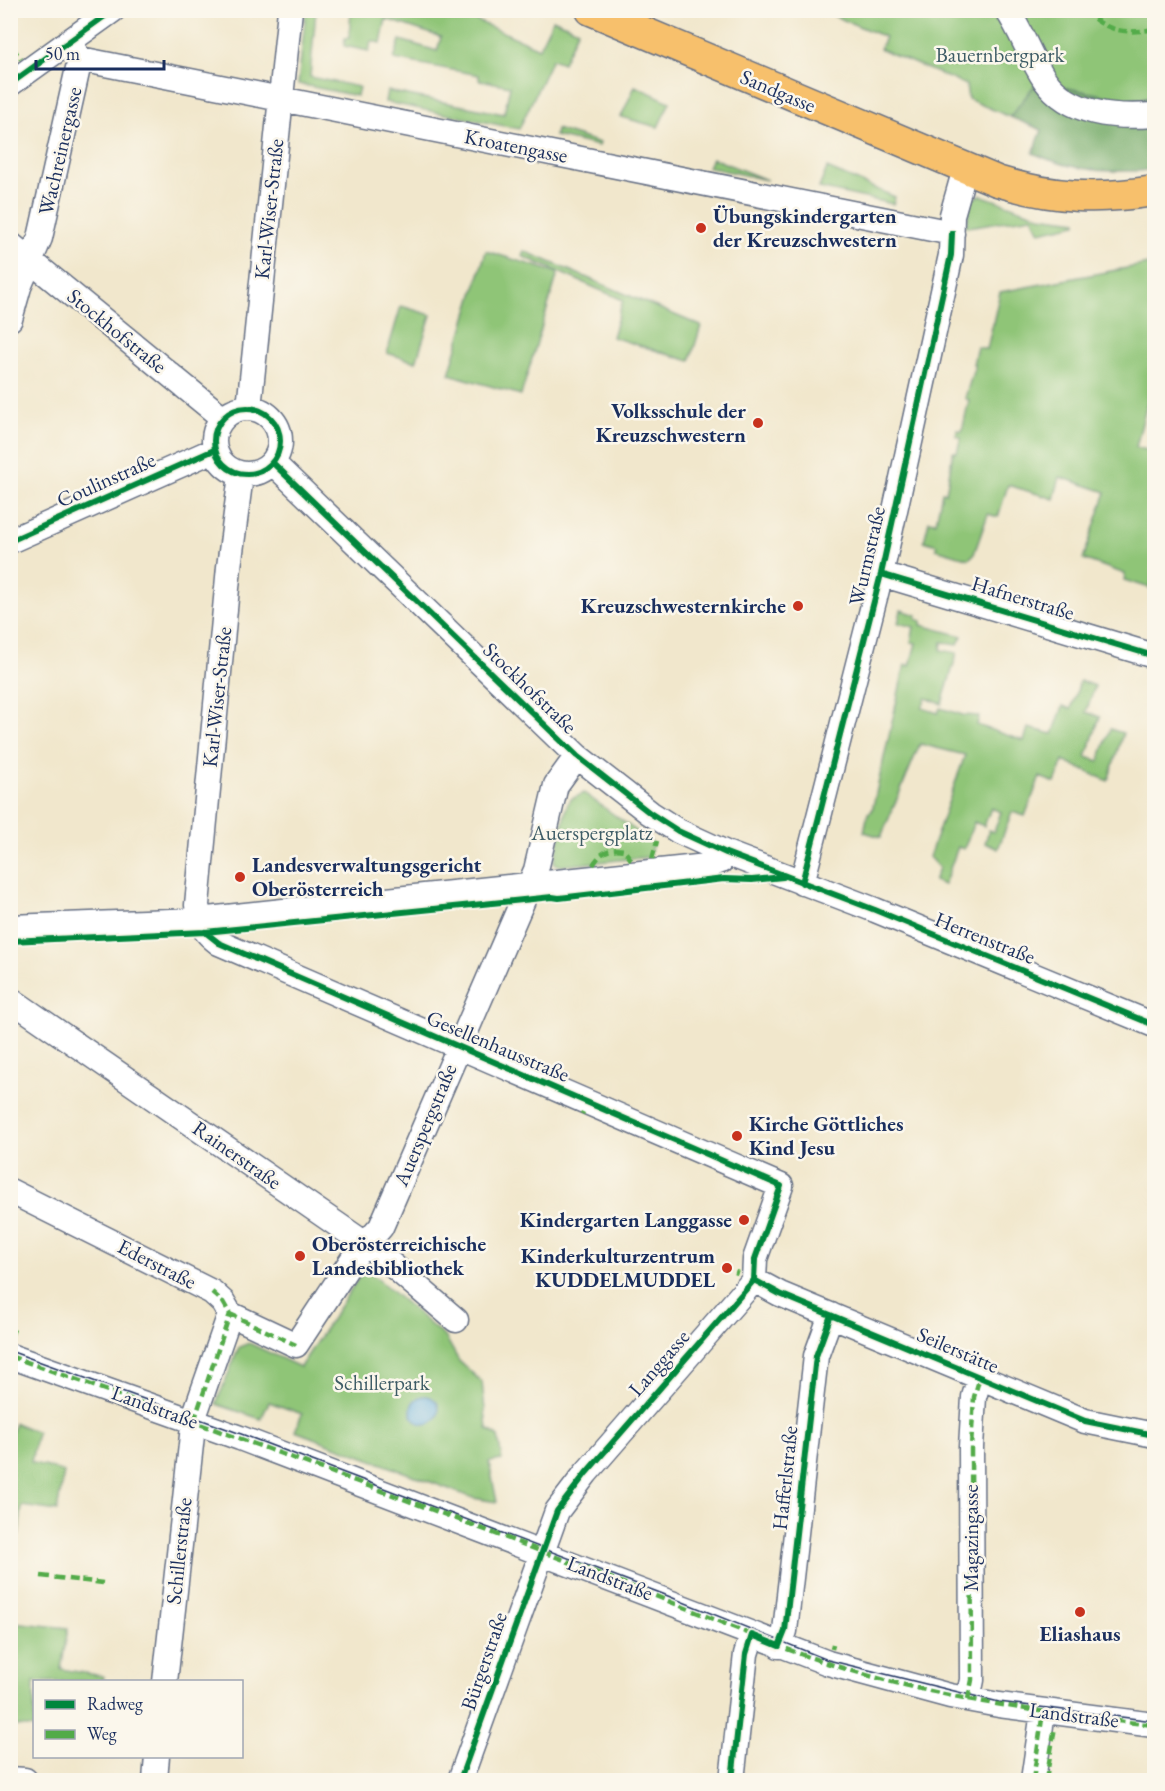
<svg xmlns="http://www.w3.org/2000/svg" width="1165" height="1791" viewBox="0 0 1165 1791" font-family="'EB Garamond',serif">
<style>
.green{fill:#8fc577;stroke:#557a6a;stroke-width:1.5}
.forest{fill:#73aa68;stroke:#476c63;stroke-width:1.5}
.water{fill:#65aedc;stroke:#406e9d;stroke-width:1.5}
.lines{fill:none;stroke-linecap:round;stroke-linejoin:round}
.minor-casing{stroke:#666f84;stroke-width:27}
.major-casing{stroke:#666f84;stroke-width:33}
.minor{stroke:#fff;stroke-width:24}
.major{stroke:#f7c06c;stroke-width:30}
.tram{stroke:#1b2f5e;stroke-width:1.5}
.quiet{stroke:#52ab49;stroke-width:4.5;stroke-dasharray:9 4.5;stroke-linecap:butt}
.cycleway-casing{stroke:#fbf7ec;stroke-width:10}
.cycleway{stroke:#00873e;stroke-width:6}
.poi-dot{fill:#c8321e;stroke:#fbf7ec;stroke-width:2}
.labels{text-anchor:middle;stroke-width:5;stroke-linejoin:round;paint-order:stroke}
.park-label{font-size:21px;fill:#3e5c66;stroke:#fbf7ec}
.street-label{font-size:21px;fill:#1b2f5e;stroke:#fbf7ec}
.poi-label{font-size:21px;font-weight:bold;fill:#1b2f5e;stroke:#fbf7ec;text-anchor:start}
</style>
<rect width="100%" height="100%" fill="#fbf7ec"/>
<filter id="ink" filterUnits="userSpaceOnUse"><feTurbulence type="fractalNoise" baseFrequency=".0167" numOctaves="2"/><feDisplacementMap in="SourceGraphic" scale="12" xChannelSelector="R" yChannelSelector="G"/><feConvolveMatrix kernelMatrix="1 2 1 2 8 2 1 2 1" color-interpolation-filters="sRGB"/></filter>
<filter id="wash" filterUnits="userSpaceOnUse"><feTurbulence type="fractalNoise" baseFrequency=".008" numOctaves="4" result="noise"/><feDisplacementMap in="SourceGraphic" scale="24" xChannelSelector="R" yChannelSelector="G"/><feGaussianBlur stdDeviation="1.35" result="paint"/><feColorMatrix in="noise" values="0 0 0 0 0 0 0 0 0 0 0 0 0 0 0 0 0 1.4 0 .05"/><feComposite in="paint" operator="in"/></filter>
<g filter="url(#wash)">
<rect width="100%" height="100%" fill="#f1e7cc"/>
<path class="green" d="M 835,10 L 1154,11 L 1154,98 L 1126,100 L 1037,82 L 1010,117 L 968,99 L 966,85 L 880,49 L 885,37 L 834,16 Z
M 306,11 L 316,11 L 310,77 L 359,87 L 357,96 L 298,84 Z
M 351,11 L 455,11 L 539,48 L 553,19 L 578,30 L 563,63 L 552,59 L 519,129 L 385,102 L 387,91 L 504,114 L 510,86 L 479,80 L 479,75 L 394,59 L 400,40 L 437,51 L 441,37 L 386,19 L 381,43 L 371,41 L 369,51 L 344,46 L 345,38 L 349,38 Z
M 635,86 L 670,102 L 658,127 L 621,117 Z
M 556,129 L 600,143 L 599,146 L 555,136 Z
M 712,158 L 767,180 L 708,167 Z
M 827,168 L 895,197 L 893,204 L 819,188 Z
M 980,195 L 1040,216 L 1077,221 L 1077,224 L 1040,232 L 1032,217 L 968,227 L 966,226 L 971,200 Z
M 486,251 L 558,273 L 521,395 L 449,374 Z
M 524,251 L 701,326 L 690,361 L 612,337 L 623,300 L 522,256 Z
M 1154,263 L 1154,376 L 1136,447 L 1154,452 L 1154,573 L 1150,588 L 1124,580 L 1125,574 L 1083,559 L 1106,492 L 1060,477 L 1054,499 L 1008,485 L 998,517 L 988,514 L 974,554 L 969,559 L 936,549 L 937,545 L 924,541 L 929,521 L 936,522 L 942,492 L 946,493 L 953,452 L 957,452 L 961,437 L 956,436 L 957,430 L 962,431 L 969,400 L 965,398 L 975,365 L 973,364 L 977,347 L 987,349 L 1000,292 Z
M 401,306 L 431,315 L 416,362 L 387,353 Z
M 901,610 L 917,615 L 916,619 L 922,621 L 921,625 L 962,636 L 958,644 L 942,642 L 941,650 L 957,653 L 942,704 L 926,698 L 922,708 L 938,713 L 940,708 L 963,715 L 979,716 L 977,725 L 1024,741 L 1028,728 L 1053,734 L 1063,706 L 1071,709 L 1080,681 L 1095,686 L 1086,712 L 1100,717 L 1086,757 L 1099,761 L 1110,729 L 1123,733 L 1108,781 L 1063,761 L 1055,783 L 1040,777 L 1025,816 L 1012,812 L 998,849 L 985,843 L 989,830 L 994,832 L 1001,812 L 991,808 L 984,826 L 974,822 L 964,849 L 958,847 L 944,885 L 934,881 L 939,868 L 929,857 L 965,755 L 920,744 L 881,837 L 864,832 L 868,813 L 872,811 L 905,664 L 910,666 L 916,643 L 911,642 L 914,627 L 898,623 Z
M 584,793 L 653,843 L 649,857 L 560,866 L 554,863 L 567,805 L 571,799 Z
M 365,1268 L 446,1338 L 459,1361 L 482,1382 L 487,1429 L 498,1436 L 502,1460 L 489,1462 L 497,1502 L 473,1498 L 295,1431 L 302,1414 L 269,1402 L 261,1419 L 216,1404 L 239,1347 L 249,1343 L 300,1367 Z
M 15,1423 L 37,1432 L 31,1462 L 64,1472 L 57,1511 L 22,1506 L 19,1534 L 10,1532 L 10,1438 Z
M 12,1622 L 68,1628 L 61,1669 L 103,1676 L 102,1681 L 106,1681 L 34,1682 L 34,1728 L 11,1725 Z"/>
<path class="forest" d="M 1037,82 L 1126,100 L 1154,98 L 1154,170 C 1111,173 1073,172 1033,153 L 1042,130 L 1010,117 Z"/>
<path class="water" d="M411 1410a14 14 0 1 1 28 0a14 14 0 1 1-28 0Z"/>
</g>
<g filter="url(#ink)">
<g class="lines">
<defs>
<path id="minor" d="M 1007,10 C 1022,32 1030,58 1045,80 C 1070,115 1115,118 1154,115
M 80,59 L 952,233
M 10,84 L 113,10
M 10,244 L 223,418
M 10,319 L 19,287 L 40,238 L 80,59 L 68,42
M214 441a33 33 0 1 1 66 0a33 33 0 1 1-66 0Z
M 249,408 L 290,10
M 273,463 L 577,756 L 650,813 L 678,831 L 726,853 L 875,910 L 1154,1025
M 241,475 L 229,567 L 197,905 C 199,924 204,932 219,943 L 781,1186 L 755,1259 L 754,1280 L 586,1473 L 557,1511 L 460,1780
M 10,541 L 214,450
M 881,574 L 1154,656
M 802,883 L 881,574 L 951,255 L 952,215 L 965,169
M 10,927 L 198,920 L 707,866 L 721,861 L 726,853
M 10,999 L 377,1252 L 456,1320
M 10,1191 L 212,1292 L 223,1302 L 230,1314 L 296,1345 L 352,1260 L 381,1227 L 536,870 L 556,785 L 577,756
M 754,1280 L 780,1294 L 1085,1421 L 1154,1435
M 10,1356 L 240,1438 L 828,1663 L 950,1696 L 999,1705 L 1154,1725
M 779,1646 L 785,1631 L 816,1356 L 831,1315
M 165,1682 L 194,1417 L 230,1314
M 968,1699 L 972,1680 L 971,1447 L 974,1397 L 980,1377
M 10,1779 L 25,1780
M 155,1780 L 157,1756
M 732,1780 L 746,1654 L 752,1635
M 1033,1780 L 1043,1712"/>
<path id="major" d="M 591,10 L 997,181 C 1053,198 1097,200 1154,191"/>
</defs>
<use href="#minor" class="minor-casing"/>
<use href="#major" class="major-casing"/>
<use href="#minor" class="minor"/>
<use href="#major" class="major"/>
<path class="tram" d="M 10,1351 L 244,1435 L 663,1594 L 828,1660 L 999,1702 L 1154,1721"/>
<path class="quiet" d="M 78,10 L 82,16
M 1084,10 C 1105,31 1126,35 1154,29
M 12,47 L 21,59
M 10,377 L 12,377
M 652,859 L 657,841
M 593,865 C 600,853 609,847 624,850 L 632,861
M 582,1114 L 583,1112
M 735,1272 L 738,1273
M 212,1292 L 223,1302 L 230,1314 L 296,1345
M 11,1336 L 14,1329
M 10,1356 C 260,1445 510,1536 755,1636
M 194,1421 L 230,1314
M 41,1576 L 103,1583
M 774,1644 C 896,1692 1026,1712 1154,1725
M 832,1649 L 833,1644
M 968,1699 L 972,1680 L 971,1447 L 974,1397 L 980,1377
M 1033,1780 L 1043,1712
M 1046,1780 L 1055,1727"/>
<defs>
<path id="cycleway" d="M 10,84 L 113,10
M214 441a33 33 0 1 1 66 0a33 33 0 1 1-66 0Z
M 273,463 L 577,756 L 650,813 L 678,831 L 726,853 L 875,910 L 1154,1025
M 10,541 L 214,450
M 881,574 L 1154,656
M 802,883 L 881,574 L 951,255 L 952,233
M 205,932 L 219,943 L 781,1186 L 755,1259 L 754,1280 L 586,1473 L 557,1511 L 460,1780
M 10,941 L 205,932 L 552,897 L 559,898 L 724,879 L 752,880 L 783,877
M 754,1280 L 780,1294 L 1085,1421 L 1154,1435
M 732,1780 L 746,1654 L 752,1635 L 779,1646 L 785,1631 L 816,1356 L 831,1315"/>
</defs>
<use href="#cycleway" class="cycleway-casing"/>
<use href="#cycleway" class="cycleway"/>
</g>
</g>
<g class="poi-dot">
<circle cx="701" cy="228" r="6"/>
<circle cx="758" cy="423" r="6"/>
<circle cx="798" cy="606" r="6"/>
<circle cx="240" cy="877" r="6"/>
<circle cx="737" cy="1136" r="6"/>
<circle cx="744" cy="1220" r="6"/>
<circle cx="300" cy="1256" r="6"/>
<circle cx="727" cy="1268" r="6"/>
<circle cx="1080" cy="1612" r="6"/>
</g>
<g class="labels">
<g class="park-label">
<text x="1000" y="62">Bauernbergpark</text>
<text x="592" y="840">Auerspergplatz</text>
<text x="382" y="1390">Schillerpark</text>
</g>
<g class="street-label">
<text transform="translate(778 91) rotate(23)" y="7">Sandgasse</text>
<text transform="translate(516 146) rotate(11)" y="7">Kroatengasse</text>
<text transform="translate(60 151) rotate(-77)" y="7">Wachreinergasse</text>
<text transform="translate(269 209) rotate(-84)" y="7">Karl-Wiser-Straße</text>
<text transform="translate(117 331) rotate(39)" y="7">Stockhofstraße</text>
<text transform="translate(106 480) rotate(-24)" y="7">Coulinstraße</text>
<text transform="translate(867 556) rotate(-77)" y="7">Wurmstraße</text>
<text transform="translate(1023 598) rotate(17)" y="7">Hafnerstraße</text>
<text transform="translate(530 688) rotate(44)" y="7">Stockhofstraße</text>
<text transform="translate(217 697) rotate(-84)" y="7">Karl-Wiser-Straße</text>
<text transform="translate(985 938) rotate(22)" y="7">Herrenstraße</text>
<text transform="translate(498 1046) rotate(23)" y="7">Gesellenhausstraße</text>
<text transform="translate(425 1125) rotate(-67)" y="7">Auerspergstraße</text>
<text transform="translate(237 1155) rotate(35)" y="7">Rainerstraße</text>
<text transform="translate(157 1264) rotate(27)" y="7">Ederstraße</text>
<text transform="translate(958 1350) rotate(23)" y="7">Seilerstätte</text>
<text transform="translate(659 1363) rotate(-49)" y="7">Langgasse</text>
<text transform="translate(155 1407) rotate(20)" y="7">Landstraße</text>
<text transform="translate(785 1478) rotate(-84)" y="7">Hafferlstraße</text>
<text transform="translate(971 1538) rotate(-90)" y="7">Magazingasse</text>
<text transform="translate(179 1551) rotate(-84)" y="7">Schillerstraße</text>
<text transform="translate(610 1578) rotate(21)" y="7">Landstraße</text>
<text transform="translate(484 1661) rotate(-71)" y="7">Bürgerstraße</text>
<text transform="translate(1074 1715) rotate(7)" y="7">Landstraße</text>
</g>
<g class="poi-label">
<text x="713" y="223">Übungskindergarten<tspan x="713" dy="24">der Kreuzschwestern</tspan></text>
<text x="746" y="418" text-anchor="end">Volksschule der<tspan x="746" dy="24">Kreuzschwestern</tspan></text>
<text x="786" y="613" text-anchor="end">Kreuzschwesternkirche</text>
<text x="252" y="872">Landesverwaltungsgericht<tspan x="252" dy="24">Oberösterreich</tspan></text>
<text x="749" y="1131">Kirche Göttliches<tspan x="749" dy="24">Kind Jesu</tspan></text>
<text x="732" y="1227" text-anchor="end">Kindergarten Langgasse</text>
<text x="312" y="1251">Oberösterreichische<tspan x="312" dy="24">Landesbibliothek</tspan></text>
<text x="715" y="1263" text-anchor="end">Kinderkulturzentrum<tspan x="715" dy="24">KUDDELMUDDEL</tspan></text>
<text x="1080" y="1641" text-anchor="middle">Eliashaus</text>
</g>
</g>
<rect width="1165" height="1791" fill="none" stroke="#fbf7ec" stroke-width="36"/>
<rect x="33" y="1680" width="210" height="78" fill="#fbf7ec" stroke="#a1a7b3" stroke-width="1.5"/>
<rect x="45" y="1700" width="30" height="9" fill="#00873e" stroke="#a1a7b3" stroke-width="1.5"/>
<text x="87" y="1710" font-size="18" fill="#1b2f5e">Radweg</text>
<rect x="45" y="1730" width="30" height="9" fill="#52ab49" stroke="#a1a7b3" stroke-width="1.5"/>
<text x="87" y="1740" font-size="18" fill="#1b2f5e">Weg</text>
<path d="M36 60v9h128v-9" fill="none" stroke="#1b2f5e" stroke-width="3"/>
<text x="45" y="60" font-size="18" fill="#1b2f5e" stroke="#fbf7ec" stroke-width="4.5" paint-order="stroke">50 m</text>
</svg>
